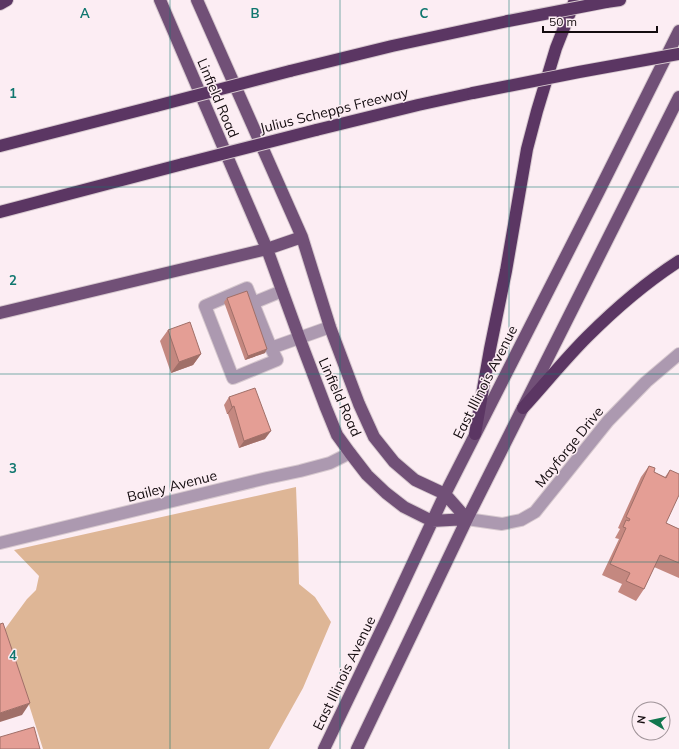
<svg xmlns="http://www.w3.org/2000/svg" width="679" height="749" viewBox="0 0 679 749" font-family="Mulish,sans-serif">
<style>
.green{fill:#deb696}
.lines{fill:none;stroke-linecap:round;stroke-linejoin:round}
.minor-casing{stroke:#d7c9cf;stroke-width:14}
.major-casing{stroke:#d7c9cf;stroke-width:14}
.highway-casing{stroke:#d7c9cf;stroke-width:14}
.minor{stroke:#ac99b0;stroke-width:12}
.major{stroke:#715077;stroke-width:12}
.highway{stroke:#5b3663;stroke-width:12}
.highway-bridge-casing{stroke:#d7c9cf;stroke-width:14;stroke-linecap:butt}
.highway-bridge{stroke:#5b3663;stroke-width:12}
.wall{fill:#c48880}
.shaded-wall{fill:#a06f68}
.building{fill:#e49e95;stroke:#a06f68}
.grid{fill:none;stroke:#0f766e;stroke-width:1;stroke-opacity:0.55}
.labels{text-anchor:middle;stroke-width:3;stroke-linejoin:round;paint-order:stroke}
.street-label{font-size:14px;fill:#140c0f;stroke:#fcedf3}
.grid-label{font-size:13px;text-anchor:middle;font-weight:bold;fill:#0f766e;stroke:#fcedf3;stroke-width:3;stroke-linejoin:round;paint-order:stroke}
</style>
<rect width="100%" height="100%" fill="#fcedf3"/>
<path class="green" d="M 296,487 L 298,539 L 299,584 L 315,597 L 331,622 L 303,688 L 269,749 L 43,749 L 5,629 L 27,599 L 36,590 L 39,576 L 14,550 Z"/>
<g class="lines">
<defs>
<path id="minor" d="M 282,291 L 253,303 L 247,288 L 205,306 L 233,378 L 277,360 L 271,348 L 330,327
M 253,303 L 271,348
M 467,519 L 502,524 L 521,520 L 535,512 L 608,421 L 646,382 L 679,354
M 0,543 L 267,478 L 300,471 L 330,463 L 350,453"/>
<path id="major" d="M 160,0 L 267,249 L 299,337 L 326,408 L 337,435 L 350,453 L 367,475 L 386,493 L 404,507 L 432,521 L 467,519
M 197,0 L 302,237 L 330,327 L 359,404 L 374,437 L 394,462 L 415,480 L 445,494 L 467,519
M 0,313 L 267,249 L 302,237
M 324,749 L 388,616 L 445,494 L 598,193 L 679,31
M 357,749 L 467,519 L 679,97"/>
<path id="highway" d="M 606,2 L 620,0
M 0,4 L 7,0
M 290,71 L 392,46 L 508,21
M 316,130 L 418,105 L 473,93
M 0,146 L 156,106
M 0,212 L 183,164
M 523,408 C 544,385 565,359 587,337 C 615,309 645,283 679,261
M 475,434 L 490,349 L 506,271 L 527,149 L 537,111 L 556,48 L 575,0"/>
</defs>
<use href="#minor" class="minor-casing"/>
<use href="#major" class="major-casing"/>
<use href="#highway" class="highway-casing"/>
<use href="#minor" class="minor"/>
<use href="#major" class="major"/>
<use href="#highway" class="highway"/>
<defs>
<path id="highway-bridge" d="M 508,21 L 606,2
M 473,93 L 579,72 L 679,54
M 156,106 L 290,71
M 183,164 L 316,130"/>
</defs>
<use href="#highway-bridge" class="highway-bridge-casing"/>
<use href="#highway-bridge" class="highway-bridge"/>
</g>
<path class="wall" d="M 227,298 L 265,353 L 245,360 L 224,302 Z
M 168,330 L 201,354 L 193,365 L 171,373 L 160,341 Z
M 229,397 L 265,439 L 239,448 L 228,414 L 227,414 L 224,405 Z
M 649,466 L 654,472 L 665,477 L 670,470 L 666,523 L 679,529 L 679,578 L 654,567 L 644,589 L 636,601 L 618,592 L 622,584 L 602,575 L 619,539 L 615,538 L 620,529 L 618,528 L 641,477 Z"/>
<path class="shaded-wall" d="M 267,349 L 265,353 L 245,360 L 248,356 Z
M 201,354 L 193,365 L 171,373 L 179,362 Z
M 234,406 L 228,414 L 227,414 L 232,407 Z
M 271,431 L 265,439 L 239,448 L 244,441 Z
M 30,703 L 22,715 L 0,722 L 0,713 Z"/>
<path class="building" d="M 247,291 L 267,349 L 248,356 L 227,298 Z
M 190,322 L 201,354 L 179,362 L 168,330 Z
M 255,388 L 271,431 L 244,441 L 234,406 L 232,407 L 229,397 Z
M 649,466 L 655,468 L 654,472 L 666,478 L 670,470 L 679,474 L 679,495 L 666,523 L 679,529 L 679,563 L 660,555 L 644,589 L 626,581 L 630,573 L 610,564 L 626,528 L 623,527 L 626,520 L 629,521 L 630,519 L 626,517 Z
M 3,623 L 30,703 L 0,713 L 0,624 Z
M 34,727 L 40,749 L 0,749 L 0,737 Z"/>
<path class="grid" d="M 170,0 L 170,749M 340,0 L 340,749M 509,0 L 509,749M 0,187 L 679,187M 0,374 L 679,374M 0,562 L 679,562"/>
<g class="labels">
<g class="street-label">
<text transform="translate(218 98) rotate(67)" y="5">Linfield Road</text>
<text transform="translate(334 110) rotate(-14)" y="5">Julius Schepps Freeway</text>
<text transform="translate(485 382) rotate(-63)" y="5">East Illinois Avenue</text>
<text transform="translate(340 397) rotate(66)" y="5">Linfield Road</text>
<text transform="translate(569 447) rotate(-51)" y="5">Mayforge Drive</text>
<text transform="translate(172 486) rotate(-14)" y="5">Bailey Avenue</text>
<text transform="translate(344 673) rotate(-64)" y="5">East Illinois Avenue</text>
</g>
</g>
<g class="grid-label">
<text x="85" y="18">A</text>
<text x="255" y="18">B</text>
<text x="424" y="18">C</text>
<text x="13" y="98">1</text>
<text x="13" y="285">2</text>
<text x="13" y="473">3</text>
<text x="13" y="660">4</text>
</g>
<g transform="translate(651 721) rotate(279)"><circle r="19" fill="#fcedf3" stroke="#9f9398"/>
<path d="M0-3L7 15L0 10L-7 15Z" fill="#11764e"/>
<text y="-6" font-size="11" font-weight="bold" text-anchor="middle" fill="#140c0f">N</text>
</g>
<path d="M543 26v6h114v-6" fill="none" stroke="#140c0f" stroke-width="2"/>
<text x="549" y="26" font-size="12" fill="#140c0f" stroke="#fcedf3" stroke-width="3" paint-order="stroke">50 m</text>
</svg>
